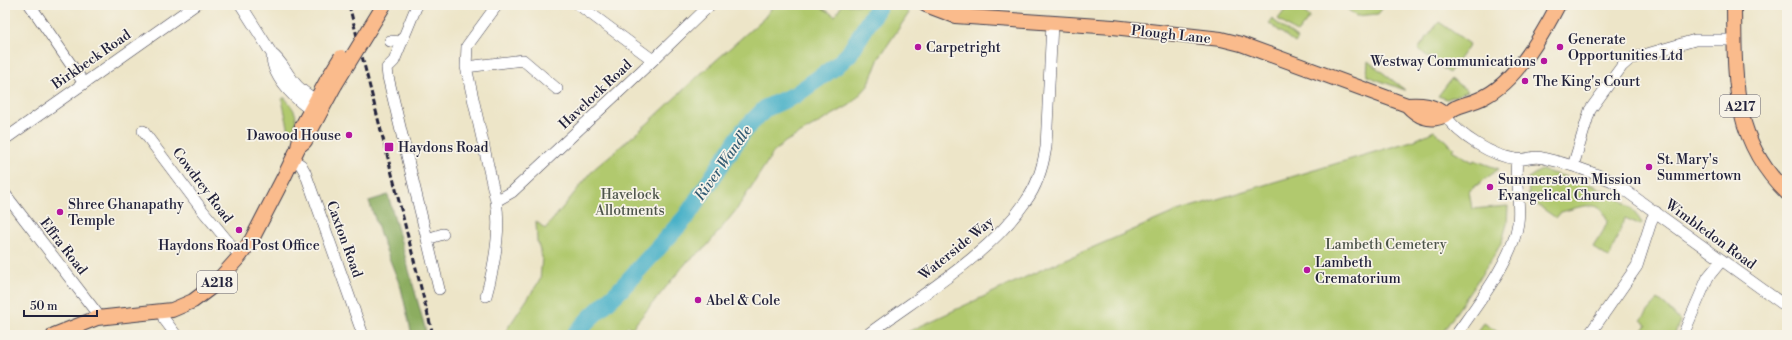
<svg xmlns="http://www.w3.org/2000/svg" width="1792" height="340" viewBox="0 0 1792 340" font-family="'Libre Bodoni',serif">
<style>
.green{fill:#b1c96e;stroke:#6a7654}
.forest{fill:#8cad61;stroke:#57684e}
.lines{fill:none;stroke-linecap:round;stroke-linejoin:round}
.river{stroke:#49b1c8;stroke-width:18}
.minor-casing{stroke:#403f50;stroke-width:12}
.major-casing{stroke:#403f50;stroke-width:16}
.minor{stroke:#fff;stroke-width:11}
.major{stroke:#fabb8c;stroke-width:14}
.rail{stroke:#22223b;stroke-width:3;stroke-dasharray:6 3;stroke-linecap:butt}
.major-bridge-casing{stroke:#403f50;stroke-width:16;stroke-linecap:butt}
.major-bridge{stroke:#fabb8c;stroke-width:14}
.poi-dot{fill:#b5179e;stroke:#f7f3e8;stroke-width:1.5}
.labels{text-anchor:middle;stroke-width:3.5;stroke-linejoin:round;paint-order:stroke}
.shield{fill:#f7f3e8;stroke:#62616f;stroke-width:1}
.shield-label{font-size:13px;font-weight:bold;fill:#22223b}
.street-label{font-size:14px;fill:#22223b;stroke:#f7f3e8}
.poi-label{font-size:14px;fill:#22223b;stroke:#f7f3e8;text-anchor:start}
.park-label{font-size:14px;fill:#4d544a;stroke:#f7f3e8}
.water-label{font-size:15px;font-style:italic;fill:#325b73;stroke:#f7f3e8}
</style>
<rect width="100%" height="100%" fill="#f7f3e8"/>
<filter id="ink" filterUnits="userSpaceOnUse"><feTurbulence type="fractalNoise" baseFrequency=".025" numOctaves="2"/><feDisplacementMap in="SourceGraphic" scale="8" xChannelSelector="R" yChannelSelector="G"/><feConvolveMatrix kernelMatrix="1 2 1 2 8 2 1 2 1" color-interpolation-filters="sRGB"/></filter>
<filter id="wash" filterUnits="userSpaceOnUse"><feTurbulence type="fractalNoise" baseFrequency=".012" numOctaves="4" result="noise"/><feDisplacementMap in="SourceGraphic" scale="16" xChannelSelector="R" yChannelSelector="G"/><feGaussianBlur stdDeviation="0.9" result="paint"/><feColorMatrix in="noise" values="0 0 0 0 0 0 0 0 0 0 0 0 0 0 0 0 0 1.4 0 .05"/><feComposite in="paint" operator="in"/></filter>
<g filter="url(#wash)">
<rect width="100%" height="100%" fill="#ede5c8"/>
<path class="green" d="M 774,5 L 818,5 L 835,16 L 842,5 L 903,5 L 909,13 L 879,58 L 868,86 L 850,105 L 785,142 L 773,153 L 737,209 L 706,247 L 687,262 L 632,328 L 628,326 L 620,335 L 503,335 L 540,280 L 542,257 L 537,241 L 536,221 L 545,229 L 594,169 L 647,124 L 696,78 L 764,18 Z
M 1289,5 L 1295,5 L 1310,17 L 1297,33 L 1278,19 Z
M 1342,5 L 1385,5 L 1378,14 L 1356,16 Z
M 1272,19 L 1298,39 L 1295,43 L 1269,23 Z
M 1439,22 L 1470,44 L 1449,73 L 1418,49 Z
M 1368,61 L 1405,90 L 1367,76 Z
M 1451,79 L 1468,91 L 1447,99 L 1438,96 Z
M 283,98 L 285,98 C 295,111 300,116 292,132 L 289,131 L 282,100 Z
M 1434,131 L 1454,148 L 1452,150 L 1473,162 L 1474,160 L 1499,169 L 1469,191 L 1472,209 L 1508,206 L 1507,224 L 1502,241 L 1494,256 L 1441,335 L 901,335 L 1043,269 L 1177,211 L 1415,140 Z
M 1541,170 C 1577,180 1621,188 1642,223 L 1641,225 L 1625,218 L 1609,258 L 1593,247 C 1597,240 1603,233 1606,225 C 1608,221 1606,217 1604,213 C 1596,199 1574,209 1561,212 L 1556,218 L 1529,199 L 1528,178 Z
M 1658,300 L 1666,306 L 1680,321 L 1674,335 L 1639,335 L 1647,325 L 1641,320 Z
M 1484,323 L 1502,335 L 1475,335 Z"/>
<path class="forest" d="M 388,195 L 427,335 L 412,335 L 401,288 L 384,245 L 369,201 Z"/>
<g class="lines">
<path class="river" d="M 575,335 L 590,318 L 619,291 L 686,217 L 744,130 L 766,108 L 795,95 L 836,66 L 849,54 L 879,5"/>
</g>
</g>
<g filter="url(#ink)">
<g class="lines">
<defs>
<path id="minor" d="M 30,5 L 83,82
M 241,5 L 272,54 C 282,61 286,73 294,82 C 301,92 312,97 322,104
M 417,5 L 394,61 L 387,68 L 388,77 L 427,239 L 443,234
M 497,5 L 467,46 L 466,67 L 496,201 L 512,192 L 653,60 L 710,5
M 579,5 L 653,60
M 390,41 L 402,42
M 272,57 C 273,80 299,103 317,114
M 466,67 L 523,60 L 557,89
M 1445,115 C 1459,136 1492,156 1516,159 C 1524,161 1533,155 1543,158 C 1566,163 1590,171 1612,181 L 1787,307
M 143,131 L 203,211 L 240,256
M 5,139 L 195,5
M 292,159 L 301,165 L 305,172 L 363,335
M 1573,166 L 1590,110 L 1622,66 L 1630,59 L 1695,40 L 1734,40
M 5,194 L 96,312 L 97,318
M 427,239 L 439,289
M 486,296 C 494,267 501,230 496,201
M 162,312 L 164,319 L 176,335
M 867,335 C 920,295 988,257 1026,201 C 1037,186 1043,166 1046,147 L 1052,23
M 1456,335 C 1477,305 1513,259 1518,223 C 1521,202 1514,181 1517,160
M 1589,335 L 1637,266 L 1652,219 L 1656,212
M 1683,335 L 1708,277 L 1722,260"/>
<path id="major" d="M 926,5 L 955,16 L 1113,27 L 1221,39 L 1241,44 L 1407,105 C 1422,104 1434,105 1445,115
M 1734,5 C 1735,77 1731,139 1787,193
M 1407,105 C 1417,116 1430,123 1445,115 C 1449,114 1451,110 1455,108 C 1464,104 1475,102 1484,97 C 1516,81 1542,36 1558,5
M 299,146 L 305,141 L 335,85
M 54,335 L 97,318 L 172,310 L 193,301 L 213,286 L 240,256 L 252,239 L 284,177 L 298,148 L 302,126 L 327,80"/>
</defs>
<use href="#minor" class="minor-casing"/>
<use href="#major" class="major-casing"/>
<use href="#minor" class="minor"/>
<use href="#major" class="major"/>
<path class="rail" d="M 349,5 L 433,335"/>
<defs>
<path id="major-bridge" d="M 327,80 L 341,57
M 335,85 L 384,5"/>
</defs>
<use href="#major-bridge" class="major-bridge-casing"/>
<use href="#major-bridge" class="major-bridge"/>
</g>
</g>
<g class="poi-dot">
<circle cx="918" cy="47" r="4"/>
<circle cx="1560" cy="47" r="4"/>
<circle cx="1544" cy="61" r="4"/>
<circle cx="1525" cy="81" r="4"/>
<circle cx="349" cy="135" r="4"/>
<rect x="384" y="142" width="10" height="10" rx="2"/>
<circle cx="1649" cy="167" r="4"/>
<circle cx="1490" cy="187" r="4"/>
<circle cx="60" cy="212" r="4"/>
<circle cx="239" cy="230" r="4"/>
<circle cx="1307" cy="270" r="4"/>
<circle cx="698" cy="300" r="4"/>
</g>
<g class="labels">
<g class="shield">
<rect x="1720" y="95" width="40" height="22" rx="3"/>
<rect x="197" y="271" width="40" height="22" rx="3"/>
</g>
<g class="shield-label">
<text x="1740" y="111">A217</text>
<text x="217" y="287">A218</text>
</g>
<g class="street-label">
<text transform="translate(1171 34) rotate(6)" y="5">Plough Lane</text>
<text transform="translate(91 59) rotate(-35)" y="5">Birkbeck Road</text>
<text transform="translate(595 94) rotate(-43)" y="5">Havelock Road</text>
<text transform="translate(203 185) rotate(53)" y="5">Cowdrey Road</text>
<text transform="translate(1711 234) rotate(36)" y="5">Wimbledon Road</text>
<text transform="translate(345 239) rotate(70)" y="5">Caxton Road</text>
<text transform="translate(64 246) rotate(52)" y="5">Effra Road</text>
<text transform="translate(956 248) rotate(-39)" y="5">Waterside Way</text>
</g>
<g class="poi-label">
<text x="1568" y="44">Generate<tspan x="1568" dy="16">Opportunities Ltd</tspan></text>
<text x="926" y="52">Carpetright</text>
<text x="1536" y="66" text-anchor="end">Westway Communications</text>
<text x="1533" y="86">The King's Court</text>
<text x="341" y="140" text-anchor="end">Dawood House</text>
<text x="398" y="152">Haydons Road</text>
<text x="1657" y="164">St. Mary's<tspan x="1657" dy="16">Summertown</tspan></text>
<text x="1498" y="184">Summerstown Mission<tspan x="1498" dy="16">Evangelical Church</tspan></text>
<text x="68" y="209">Shree Ghanapathy<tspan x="68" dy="16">Temple</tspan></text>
<text x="239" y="250" text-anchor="middle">Haydons Road Post Office</text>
<text x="1315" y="267">Lambeth<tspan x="1315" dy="16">Crematorium</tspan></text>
<text x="706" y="305">Abel &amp; Cole</text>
</g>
<g class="park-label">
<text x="630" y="199">Havelock<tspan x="630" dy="16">Allotments</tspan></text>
<text x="1386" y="249">Lambeth Cemetery</text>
</g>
<g class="water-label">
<text transform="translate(723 163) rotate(-55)" y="5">River Wandle</text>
</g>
</g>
<rect width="1792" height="340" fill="none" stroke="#f7f3e8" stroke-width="20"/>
<path d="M24 310v6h73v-6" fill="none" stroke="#22223b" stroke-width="2"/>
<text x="30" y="310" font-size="12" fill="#22223b" stroke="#f7f3e8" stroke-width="3" paint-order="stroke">50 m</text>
</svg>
